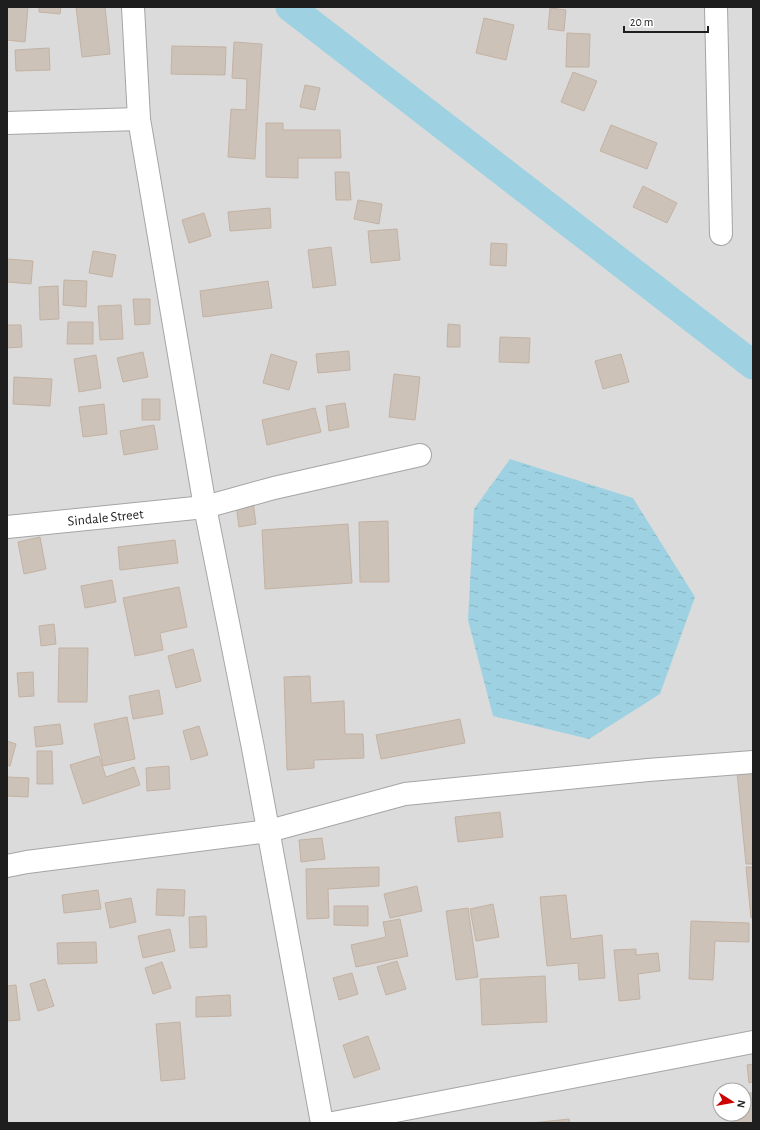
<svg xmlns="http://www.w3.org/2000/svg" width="760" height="1130" viewBox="0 0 760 1130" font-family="'Alegreya Sans',sans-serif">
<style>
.residential{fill:#dcdbdb;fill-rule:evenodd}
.water{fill:url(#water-ripples)}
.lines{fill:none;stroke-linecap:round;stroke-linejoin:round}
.canal{stroke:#9ed2e2;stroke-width:29}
.building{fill:#ccc2b8;stroke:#c3b2a3}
.street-casing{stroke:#a5a5a5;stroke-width:24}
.street{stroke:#fff;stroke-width:22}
.labels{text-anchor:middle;stroke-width:3;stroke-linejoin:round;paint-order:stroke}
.street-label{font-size:14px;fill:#1e1e1e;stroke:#fff}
</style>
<defs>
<pattern id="water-ripples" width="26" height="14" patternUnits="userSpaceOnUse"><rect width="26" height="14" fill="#9ed2e2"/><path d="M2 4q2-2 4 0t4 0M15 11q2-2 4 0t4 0" fill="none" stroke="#88b4c1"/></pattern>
</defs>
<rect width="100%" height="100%" fill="#f0ece3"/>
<path class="residential" d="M 7,7 L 753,7 L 753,1123 L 7,1123 ZM 720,1090 L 744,1090 L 744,1114 L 720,1114 Z"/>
<path class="water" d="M 510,459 L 633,498 L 695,597 L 660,694 L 589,739 L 493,716 L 468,620 L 474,509 Z"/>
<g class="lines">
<path class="canal" d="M 290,7 L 753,365"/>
</g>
<path class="building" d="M 7,7 L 28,7 L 25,42 L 7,40 Z
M 39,7 L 61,7 L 60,14 L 39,12 Z
M 76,7 L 105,7 L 110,54 L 82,57 Z
M 550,8 L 566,10 L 564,31 L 548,29 Z
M 484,18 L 514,25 L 506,60 L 476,53 Z
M 567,33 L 590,34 L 589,67 L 566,67 Z
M 234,42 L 262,44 L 255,159 L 228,157 L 231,109 L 246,110 L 247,79 L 232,78 Z
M 172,46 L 226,47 L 225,75 L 171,74 Z
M 49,48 L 50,70 L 16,71 L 15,50 Z
M 573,72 L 597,81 L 584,111 L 561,102 Z
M 305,85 L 320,88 L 315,110 L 300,107 Z
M 266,123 L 283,123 L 283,130 L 340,130 L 341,158 L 298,158 L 298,178 L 266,177 Z
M 611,125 L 657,143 L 647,169 L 600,151 Z
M 335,172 L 349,172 L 351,200 L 336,200 Z
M 643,186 L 677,203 L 667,223 L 633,207 Z
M 358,200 L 382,204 L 379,224 L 354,219 Z
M 270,208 L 271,228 L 230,231 L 228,212 Z
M 204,213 L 211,236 L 189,243 L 182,220 Z
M 397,229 L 400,260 L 371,263 L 368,231 Z
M 491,243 L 507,244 L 506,266 L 490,265 Z
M 331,247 L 336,285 L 313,288 L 308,250 Z
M 93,251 L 116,255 L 112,277 L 89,273 Z
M 7,259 L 33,261 L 31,284 L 7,282 Z
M 64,280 L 87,281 L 86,307 L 63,305 Z
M 268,281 L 272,308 L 203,317 L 200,291 Z
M 58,286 L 59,319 L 40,320 L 39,287 Z
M 133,299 L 150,299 L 150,324 L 135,325 Z
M 121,305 L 123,339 L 100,340 L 98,306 Z
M 68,322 L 93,322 L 93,344 L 67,344 Z
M 448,324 L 460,325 L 460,347 L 447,347 Z
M 7,325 L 21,325 L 22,347 L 7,348 Z
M 500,337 L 530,338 L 529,363 L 499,362 Z
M 349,351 L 350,370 L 318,373 L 316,354 Z
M 143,352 L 148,377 L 123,382 L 117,358 Z
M 271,354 L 297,362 L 289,390 L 263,383 Z
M 621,354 L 629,382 L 603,389 L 595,361 Z
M 96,355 L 101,388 L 79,392 L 74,359 Z
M 394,374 L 420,377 L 415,420 L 389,417 Z
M 14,377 L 52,379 L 50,406 L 13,404 Z
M 142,399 L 160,399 L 160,420 L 142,420 Z
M 345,403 L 349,427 L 329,431 L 326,406 Z
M 104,404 L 107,434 L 83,437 L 79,407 Z
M 315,408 L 321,432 L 267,445 L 262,420 Z
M 154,425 L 158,449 L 124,455 L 120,431 Z
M 252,494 L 256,524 L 239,527 L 235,497 Z
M 388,521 L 389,582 L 360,582 L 359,522 Z
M 348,524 L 352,583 L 265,589 L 262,530 Z
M 40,537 L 46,569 L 24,574 L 18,542 Z
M 175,540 L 178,563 L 120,570 L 118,547 Z
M 112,580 L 116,602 L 85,608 L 81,586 Z
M 179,587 L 187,627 L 160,633 L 163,650 L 135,656 L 123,598 Z
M 54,624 L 56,644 L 41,646 L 39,626 Z
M 59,648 L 88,648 L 87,702 L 58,702 Z
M 193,649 L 201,681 L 176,688 L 168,656 Z
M 33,672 L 34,696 L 19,697 L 17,673 Z
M 310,676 L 311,703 L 344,701 L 345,734 L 363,734 L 364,758 L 314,760 L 314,768 L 287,770 L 284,677 Z
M 159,690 L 163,714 L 133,719 L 129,696 Z
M 127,717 L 135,759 L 103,766 L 94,724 Z
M 460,719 L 465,743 L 381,759 L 376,735 Z
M 60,724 L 63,744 L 36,747 L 34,727 Z
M 199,726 L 208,755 L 191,760 L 183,731 Z
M 7,741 L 16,744 L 10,766 L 7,765 Z
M 37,751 L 52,751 L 53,784 L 37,784 Z
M 99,756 L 106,777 L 134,767 L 140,785 L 83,804 L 70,765 Z
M 169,766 L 170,789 L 147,791 L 146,768 Z
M 753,771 L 753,864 L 746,864 L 737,772 Z
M 7,777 L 29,778 L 28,797 L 7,796 Z
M 500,812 L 503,837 L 458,842 L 455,817 Z
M 322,838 L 325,859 L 301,862 L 299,840 Z
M 379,867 L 379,886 L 328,889 L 329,918 L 307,919 L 306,869 Z
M 746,867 L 753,867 L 753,917 L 751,918 Z
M 417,886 L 422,911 L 390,918 L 384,894 Z
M 157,889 L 185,890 L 184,916 L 156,915 Z
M 98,890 L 101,909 L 64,913 L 62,895 Z
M 566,895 L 571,939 L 602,935 L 605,978 L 579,980 L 578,963 L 547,966 L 540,897 Z
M 131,898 L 136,922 L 110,928 L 105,903 Z
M 493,904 L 499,937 L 476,941 L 470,909 Z
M 334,906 L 368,906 L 368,926 L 334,925 Z
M 468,908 L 478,977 L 456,980 L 446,911 Z
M 206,916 L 207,947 L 190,948 L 189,917 Z
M 400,919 L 408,956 L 356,967 L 351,945 L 386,937 L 383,922 Z
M 691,921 L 749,923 L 749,942 L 715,941 L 713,980 L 689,979 Z
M 170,929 L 175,951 L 143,958 L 138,936 Z
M 96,942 L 97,963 L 58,964 L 57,943 Z
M 636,949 L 636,955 L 658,953 L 660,971 L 638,974 L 640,999 L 619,1001 L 614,950 Z
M 397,961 L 406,989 L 386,995 L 377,967 Z
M 162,962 L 171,988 L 153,994 L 145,968 Z
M 352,973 L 358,994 L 339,1000 L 333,978 Z
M 545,976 L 547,1022 L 482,1025 L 480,979 Z
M 45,979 L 54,1006 L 38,1011 L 30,984 Z
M 16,985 L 20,1020 L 7,1021 L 7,986 Z
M 230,995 L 231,1016 L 196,1017 L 196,997 Z
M 180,1022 L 185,1079 L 161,1081 L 156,1024 Z
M 368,1036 L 380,1069 L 354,1078 L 343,1045 Z
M 753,1064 L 753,1082 L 749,1083 L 747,1065 Z
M 744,1093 L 753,1093 L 753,1123 L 732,1123 L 731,1114 L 744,1114 Z
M 569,1119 L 570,1123 L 532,1123 Z"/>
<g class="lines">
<defs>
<g id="street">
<path d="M 133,7 L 139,119 L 205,507 L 253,748 L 322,1123"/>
<path d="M 716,7 L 721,234"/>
<path d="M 7,123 L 139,119"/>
<path id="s1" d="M 7,527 L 205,507 L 274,488 L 420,455"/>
<path d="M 7,866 L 27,862 L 269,831 L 405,794 L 648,770 L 753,762"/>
<path d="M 333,1123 L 753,1042"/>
</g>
</defs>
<use href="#street" class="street-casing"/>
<use href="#street" class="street"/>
</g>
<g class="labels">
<g class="street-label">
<text dy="5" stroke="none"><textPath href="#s1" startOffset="99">Sindale Street</textPath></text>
</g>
</g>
<rect width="760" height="1130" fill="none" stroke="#1e1e1e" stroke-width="16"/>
<g transform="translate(732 1102) rotate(101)"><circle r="19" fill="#ffffff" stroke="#a5a5a5"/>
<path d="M0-3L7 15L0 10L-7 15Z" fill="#cb0200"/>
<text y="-6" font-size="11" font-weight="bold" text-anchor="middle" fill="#1e1e1e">N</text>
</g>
<path d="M624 26v6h84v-6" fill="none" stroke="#1e1e1e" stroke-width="2"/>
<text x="630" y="26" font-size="12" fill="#1e1e1e" stroke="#ffffff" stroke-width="3" paint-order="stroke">20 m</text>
</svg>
